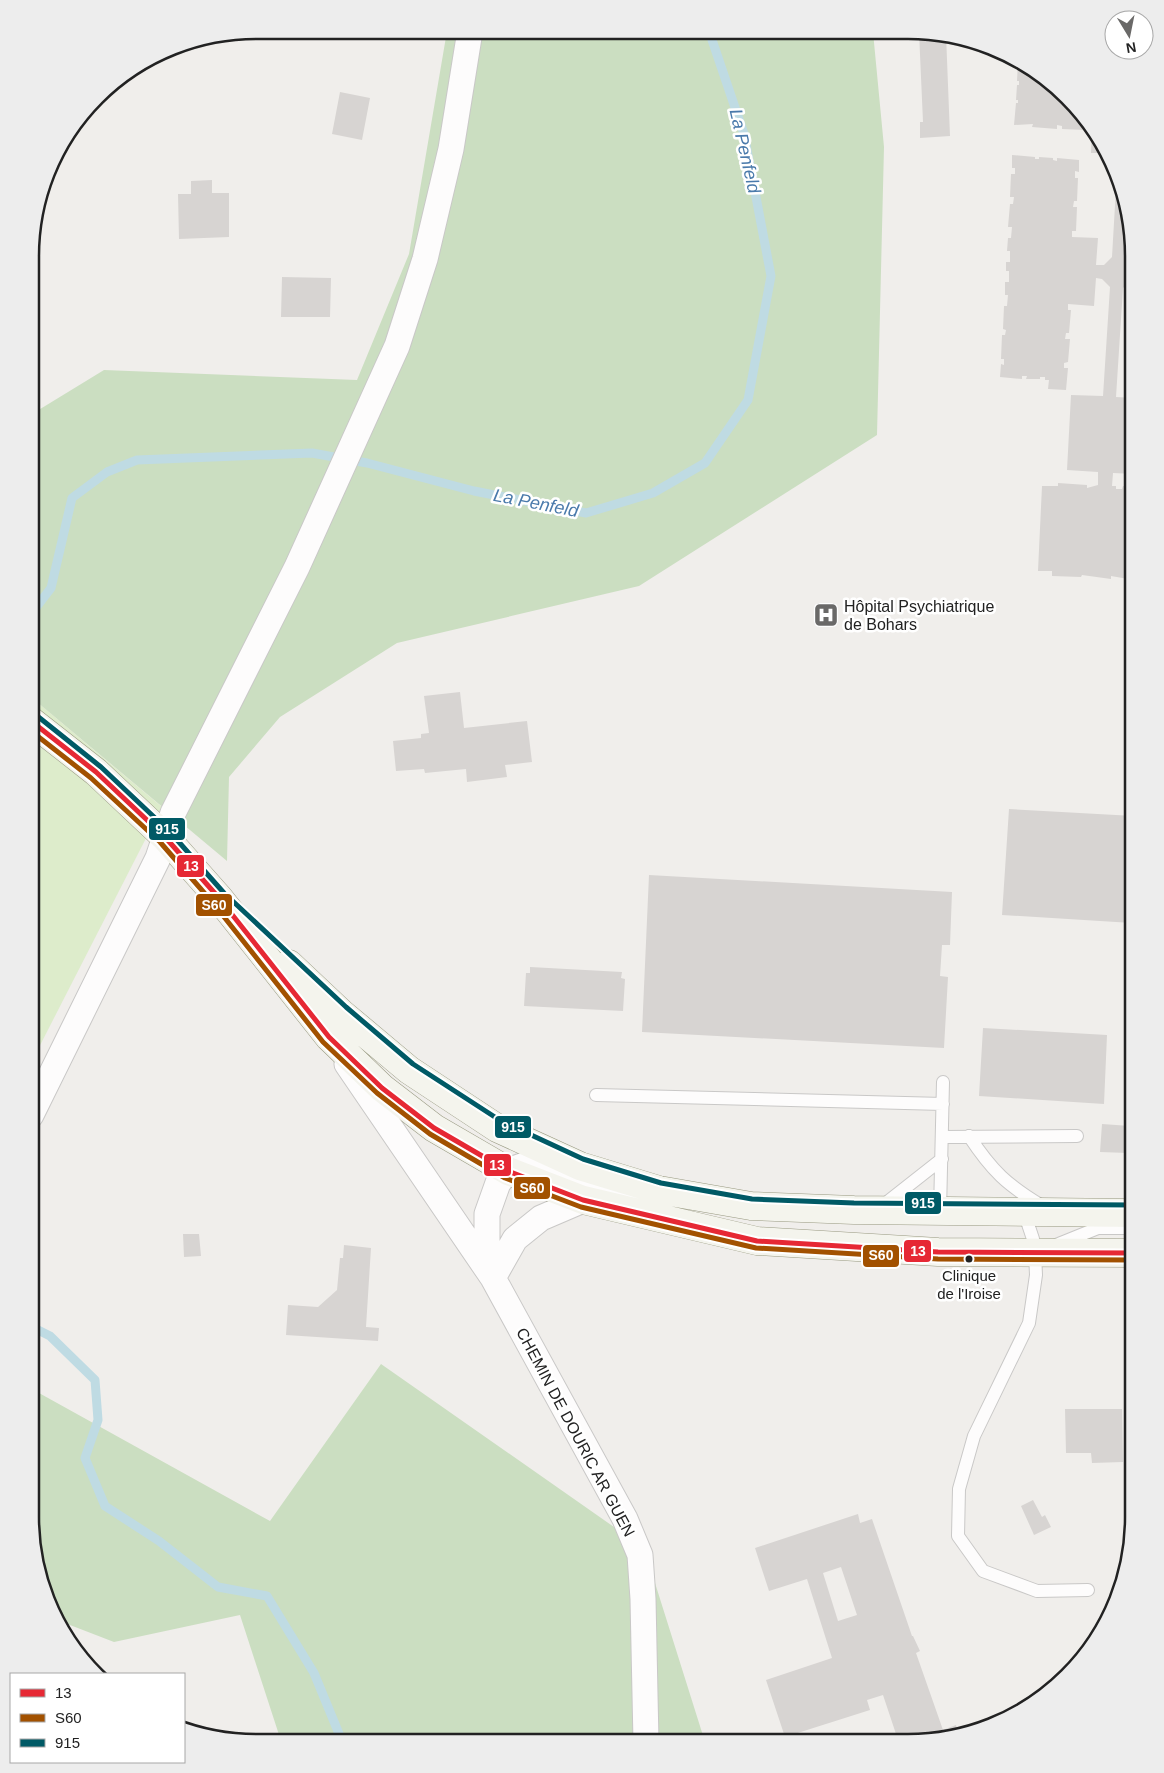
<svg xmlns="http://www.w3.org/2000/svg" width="1164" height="1773" viewBox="0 0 1164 1773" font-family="Helvetica,sans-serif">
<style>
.grass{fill:#ddeccb}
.forest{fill:#cbdec1}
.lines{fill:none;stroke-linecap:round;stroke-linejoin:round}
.stream{stroke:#bfdbe3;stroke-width:9}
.building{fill:#d7d4d2;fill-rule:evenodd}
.service-casing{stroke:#c9c8c7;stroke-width:14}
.minor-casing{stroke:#c9c8c7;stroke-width:27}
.secondary-casing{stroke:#999a82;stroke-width:29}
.service{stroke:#fdfcfc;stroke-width:12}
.minor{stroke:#fdfcfc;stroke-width:25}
.secondary{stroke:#f4f4ed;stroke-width:28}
.bus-1-casing{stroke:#fff;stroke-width:9}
.bus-2-casing{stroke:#fff;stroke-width:9}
.bus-3-casing{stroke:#fff;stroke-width:9}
.bus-1{stroke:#e62834;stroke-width:5}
.bus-2{stroke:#a25100;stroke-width:5}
.bus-3{stroke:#005a66;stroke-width:5}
.bus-dot{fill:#222;stroke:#fff;stroke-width:2}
.labels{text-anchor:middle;stroke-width:5;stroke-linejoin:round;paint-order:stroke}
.bus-label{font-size:15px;fill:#222;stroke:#fff}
.poi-label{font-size:16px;fill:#222;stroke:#fff;text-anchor:start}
.street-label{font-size:16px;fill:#222;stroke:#fff}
.water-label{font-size:18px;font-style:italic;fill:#4a7aab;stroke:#fff}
.rim{fill:none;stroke:#222;stroke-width:2.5}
.line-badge{stroke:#fff;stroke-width:2}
.badge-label{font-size:14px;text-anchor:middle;font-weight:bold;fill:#fff}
</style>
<rect width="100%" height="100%" fill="#f0eeeb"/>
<path class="grass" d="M 31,697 L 162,807 L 31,1063 Z"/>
<path class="forest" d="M 447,31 L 873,32 L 884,147 L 877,435 L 639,586 L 397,643 L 280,717 L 229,777 L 227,861 L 31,697 L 32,414 L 104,370 L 357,380 L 409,254 Z
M 381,1364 L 644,1548 L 705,1742 L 281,1741 L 240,1615 L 114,1642 L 57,1620 L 47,1604 L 30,1517 L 30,1388 L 270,1521 Z"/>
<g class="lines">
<path class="stream" d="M 31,614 L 51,588 L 72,498 L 107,472 L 137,460 L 312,453 L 367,463 L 474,491 L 586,513 L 653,493 L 705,463 L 748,400 L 771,276 L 744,134 L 709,31
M 30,1326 L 50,1336 L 95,1380 L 98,1420 L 85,1458 L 105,1506 L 159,1541 L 218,1587 L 267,1596 L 314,1673 L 342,1741"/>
</g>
<path class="building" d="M 919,32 L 946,34 L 950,136 L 920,138 L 920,122 L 923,122 Z
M 1018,61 L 1045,77 L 1087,118 L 1092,127 L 1086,127 L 1085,130 L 1062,129 L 1062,126 L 1057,125 L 1057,129 L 1032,127 L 1033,124 L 1014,125 L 1016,103 L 1018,103 L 1018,100 L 1016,100 L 1017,85 L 1019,85 L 1019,81 L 1017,81 Z
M 340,92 L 370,98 L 362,140 L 332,134 Z
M 1092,127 L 1094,130 L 1108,153 L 1091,153 Z
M 1012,155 L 1035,157 L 1035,159 L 1039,159 L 1039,157 L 1053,158 L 1053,160 L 1057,161 L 1057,158 L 1079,160 L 1079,172 L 1075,171 L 1075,178 L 1078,178 L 1077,201 L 1074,201 L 1073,207 L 1077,207 L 1076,231 L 1072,231 L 1072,237 L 1098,238 L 1096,265 L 1104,265 L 1112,257 L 1117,171 L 1127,223 L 1125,258 L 1131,266 L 1134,267 L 1134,280 L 1131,280 L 1123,288 L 1116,397 L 1134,398 L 1134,474 L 1113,473 L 1112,486 L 1116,486 L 1116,489 L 1122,489 L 1123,486 L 1134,487 L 1134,580 L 1111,576 L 1111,579 L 1082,575 L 1081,577 L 1052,576 L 1052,571 L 1038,571 L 1042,486 L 1058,486 L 1058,483 L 1087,485 L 1087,488 L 1098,485 L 1098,472 L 1067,470 L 1071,395 L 1103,396 L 1110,287 L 1102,279 L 1096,278 L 1094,306 L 1068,304 L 1068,310 L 1071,310 L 1069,333 L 1066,333 L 1065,339 L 1070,339 L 1068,362 L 1064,363 L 1064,368 L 1068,368 L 1066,390 L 1048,389 L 1049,380 L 1045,380 L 1045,377 L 1040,377 L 1040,379 L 1026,379 L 1027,376 L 1022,376 L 1022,379 L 1000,377 L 1001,364 L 1004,365 L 1004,359 L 1001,359 L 1002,335 L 1005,335 L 1006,330 L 1003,329 L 1004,306 L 1007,306 L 1008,295 L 1005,295 L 1005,282 L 1009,282 L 1009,271 L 1006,271 L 1006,262 L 1010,262 L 1010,251 L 1007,251 L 1008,238 L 1011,238 L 1012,227 L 1008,227 L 1010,204 L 1013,204 L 1014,197 L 1010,197 L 1011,174 L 1015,174 L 1015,168 L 1012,168 Z
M 212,180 L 212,193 L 229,193 L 229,237 L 179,239 L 178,194 L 191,194 L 191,181 Z
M 282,277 L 331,278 L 330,317 L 281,317 Z
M 460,692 L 464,728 L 527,721 L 532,762 L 505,765 L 507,777 L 467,782 L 466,769 L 425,773 L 424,769 L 396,771 L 393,741 L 421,738 L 421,734 L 429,733 L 424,696 Z
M 1009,809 L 1134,816 L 1134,931 L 1132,930 L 1132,923 L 1002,915 Z
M 649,875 L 952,892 L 950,945 L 942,945 L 940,976 L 948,977 L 944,1048 L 642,1032 Z
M 530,967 L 622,972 L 621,978 L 625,979 L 623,1011 L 524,1006 L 526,973 L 530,973 Z
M 983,1028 L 1107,1035 L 1104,1104 L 979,1096 Z
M 1102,1124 L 1130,1126 L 1128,1153 L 1100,1152 Z
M 183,1234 L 199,1234 L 201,1256 L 184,1257 Z
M 344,1245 L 371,1248 L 366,1327 L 379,1328 L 378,1341 L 286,1335 L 288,1305 L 318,1307 L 337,1290 L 340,1258 L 343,1258 Z
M 1065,1409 L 1122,1409 L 1123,1462 L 1092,1463 L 1091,1453 L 1066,1453 Z
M 1033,1500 L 1042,1517 L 1045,1515 L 1051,1527 L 1034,1535 L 1021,1506 Z
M 858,1514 L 860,1523 L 872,1519 L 912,1636 L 913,1636 L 920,1651 L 916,1653 L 943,1730 L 956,1725 L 958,1733 L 899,1743 L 883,1695 L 867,1700 L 870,1710 L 785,1737 L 766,1680 L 832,1658 L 807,1579 L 769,1591 L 755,1548 ZM 841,1567 L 857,1615 L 838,1621 L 823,1573 Z"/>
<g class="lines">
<defs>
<path id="service" d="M 596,1095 L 943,1104
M 969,1136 C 992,1171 1007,1185 1042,1206
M 942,1137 L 1077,1136
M 881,1207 L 942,1159
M 940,1211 L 943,1082
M 1024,1212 L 1033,1239 L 1035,1253 L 1036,1275 L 1029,1323 L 974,1436 L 959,1489 L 958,1536 L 983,1571 L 1037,1591 L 1088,1590
M 1056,1245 L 1098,1228 L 1134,1228"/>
<path id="minor" d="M 347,1064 L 493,1278 L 515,1239 L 541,1218 L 583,1200
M 31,1115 L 158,858 L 173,813 L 297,567 L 397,346 L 425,259 L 451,149 L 470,31
M 646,1742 L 643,1599 L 640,1555 L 625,1519 L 493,1278 L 487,1245 L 487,1214 L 498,1183 L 508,1171 L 538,1160 C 575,1179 614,1191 654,1201"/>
<path id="secondary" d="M 31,721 L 96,772 L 165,837 L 219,898 L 329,1037 L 382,1088 L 434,1128 L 508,1171 L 583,1200 L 757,1241 L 938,1252 L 1134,1253
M 289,964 L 341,1013 L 409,1070 L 497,1128 L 580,1166 L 659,1190 L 751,1206 L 854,1210 L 1134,1213"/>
</defs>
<use href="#service" class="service-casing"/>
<use href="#minor" class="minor-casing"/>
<use href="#secondary" class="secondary-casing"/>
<use href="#service" class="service"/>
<use href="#minor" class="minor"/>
<use href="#secondary" class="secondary"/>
<defs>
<path id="bus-1" d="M 31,721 L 96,772 L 165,837 L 219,898 L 329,1037 L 382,1088 L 434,1128 L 508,1171 L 583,1200 L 757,1241 L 938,1252 L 1134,1253"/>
<path id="bus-2" d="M 31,731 L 91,778 L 160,842 L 213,903 L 323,1042 L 377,1093 L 430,1134 L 505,1178 L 581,1207 L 756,1248 L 938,1259 L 1134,1260"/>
<path id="bus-3" d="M 36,715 L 101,767 L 170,832 L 224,893 L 346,1007 L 413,1064 L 501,1121 L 583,1159 L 661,1183 L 752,1199 L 854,1203 L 1134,1205"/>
</defs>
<use href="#bus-1" class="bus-1-casing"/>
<use href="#bus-2" class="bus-2-casing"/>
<use href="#bus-3" class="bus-3-casing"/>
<use href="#bus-1" class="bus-1"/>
<use href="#bus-2" class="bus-2"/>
<use href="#bus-3" class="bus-3"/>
</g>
<defs>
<symbol id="hospital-square" viewBox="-11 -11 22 22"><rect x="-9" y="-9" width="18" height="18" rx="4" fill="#6a6968" stroke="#fff"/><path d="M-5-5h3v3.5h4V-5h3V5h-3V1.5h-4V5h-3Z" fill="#fff"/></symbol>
</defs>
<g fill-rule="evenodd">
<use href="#hospital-square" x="812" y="601" width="28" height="28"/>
</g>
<circle class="bus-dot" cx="969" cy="1259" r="4.5"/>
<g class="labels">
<g class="bus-label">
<text x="969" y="1281">Clinique<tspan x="969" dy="18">de l'Iroise</tspan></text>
</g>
<g class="poi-label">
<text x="844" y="612">Hôpital Psychiatrique<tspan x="844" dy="18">de Bohars</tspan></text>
</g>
<g class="street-label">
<text transform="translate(576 1432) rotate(62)" y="6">CHEMIN DE DOURIC AR GUEN</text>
</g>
<g class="water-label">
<text transform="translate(745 151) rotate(77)" y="6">La Penfeld</text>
<text transform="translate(536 503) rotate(11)" y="6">La Penfeld</text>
</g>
</g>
<path d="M0 0H1164V1773H0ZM256 39H908A217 217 0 0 1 1125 256V1517A217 217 0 0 1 908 1734H256A217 217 0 0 1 39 1517V256A217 217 0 0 1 256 39Z" fill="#ededed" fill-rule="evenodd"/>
<path class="rim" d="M256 39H908A217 217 0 0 1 1125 256V1517A217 217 0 0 1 908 1734H256A217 217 0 0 1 39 1517V256A217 217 0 0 1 256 39Z"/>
<g class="line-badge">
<rect x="148" y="817" width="38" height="24" rx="5" fill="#005a66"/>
<rect x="176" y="854" width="29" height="24" rx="5" fill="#e62834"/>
<rect x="195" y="893" width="38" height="24" rx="5" fill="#a25100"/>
<rect x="494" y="1115" width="38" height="24" rx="5" fill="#005a66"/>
<rect x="483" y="1153" width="29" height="24" rx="5" fill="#e62834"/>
<rect x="513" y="1176" width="38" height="24" rx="5" fill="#a25100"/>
<rect x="904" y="1191" width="38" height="24" rx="5" fill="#005a66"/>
<rect x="903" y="1239" width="29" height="24" rx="5" fill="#e62834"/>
<rect x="862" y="1244" width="38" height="24" rx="5" fill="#a25100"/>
</g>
<g class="badge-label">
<text x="167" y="834">915</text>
<text x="191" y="871">13</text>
<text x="214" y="910">S60</text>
<text x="513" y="1132">915</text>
<text x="497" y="1170">13</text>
<text x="532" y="1193">S60</text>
<text x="923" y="1208">915</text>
<text x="918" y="1256">13</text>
<text x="881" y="1260">S60</text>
</g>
<rect x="10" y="1673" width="175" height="90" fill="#ffffff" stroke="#a7a7a7"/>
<rect x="20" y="1689" width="25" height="8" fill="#e62834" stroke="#a7a7a7"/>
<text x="55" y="1698" font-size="15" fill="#222222">13</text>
<rect x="20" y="1714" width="25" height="8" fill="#a25100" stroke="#a7a7a7"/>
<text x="55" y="1723" font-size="15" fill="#222222">S60</text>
<rect x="20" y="1739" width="25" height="8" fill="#005a66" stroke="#a7a7a7"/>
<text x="55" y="1748" font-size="15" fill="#222222">915</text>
<g transform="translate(1129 35) rotate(170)"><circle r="24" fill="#ffffff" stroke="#a7a7a7"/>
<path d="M0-4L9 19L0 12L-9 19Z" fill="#6a6968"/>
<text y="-8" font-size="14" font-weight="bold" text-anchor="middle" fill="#222222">N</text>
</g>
</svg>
